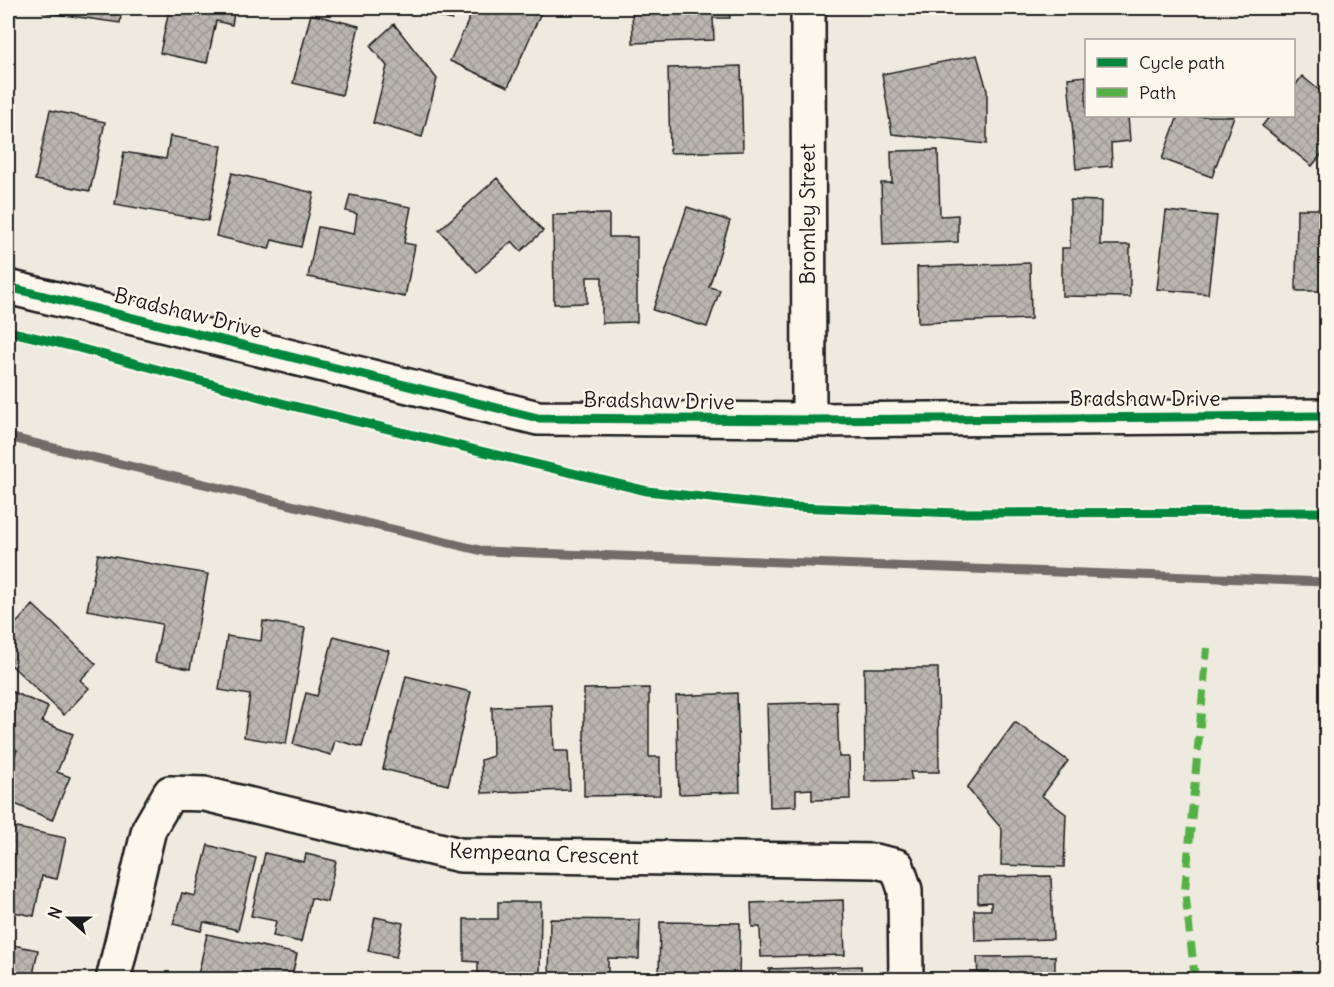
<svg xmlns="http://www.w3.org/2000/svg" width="1334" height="987" viewBox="0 0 1334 987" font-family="Delius,sans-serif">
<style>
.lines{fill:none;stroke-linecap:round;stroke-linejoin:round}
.stream{stroke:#6f6d69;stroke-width:9}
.building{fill:url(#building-cross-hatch);stroke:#1c1c1c;stroke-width:1.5}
.minor-casing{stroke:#1c1c1c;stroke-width:38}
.minor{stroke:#fbf7ec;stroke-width:33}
.quiet{stroke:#55b145;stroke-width:8;stroke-dasharray:15 8;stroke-linecap:butt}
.cycleway-casing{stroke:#fbf7ec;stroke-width:13}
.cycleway{stroke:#00873e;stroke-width:9}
.labels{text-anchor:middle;stroke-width:4.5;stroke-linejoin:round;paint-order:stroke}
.street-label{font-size:21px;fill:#1c1c1c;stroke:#fbf7ec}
</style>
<defs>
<pattern id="building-cross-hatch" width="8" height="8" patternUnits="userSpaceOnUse" patternTransform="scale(1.5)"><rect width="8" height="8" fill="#b9b6af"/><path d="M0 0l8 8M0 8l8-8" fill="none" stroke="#9e9c96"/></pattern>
</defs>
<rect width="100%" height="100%" fill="#eeeadf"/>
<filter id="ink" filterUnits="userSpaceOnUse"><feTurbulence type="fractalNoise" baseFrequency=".0167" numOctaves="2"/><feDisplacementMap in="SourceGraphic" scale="12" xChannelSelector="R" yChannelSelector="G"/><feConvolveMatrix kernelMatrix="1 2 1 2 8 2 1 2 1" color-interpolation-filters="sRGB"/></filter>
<g filter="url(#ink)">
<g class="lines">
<path class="stream" d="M 8,437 L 483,551 L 1326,582"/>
</g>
<path class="building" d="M 43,8 L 122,8 L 120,23 L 43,12 Z
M 156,8 L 235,8 L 232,25 L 216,21 L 207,63 L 160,53 L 169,10 Z
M 409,8 L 456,8 L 452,20 Z
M 474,8 L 543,8 L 508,87 L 450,61 Z
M 632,8 L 729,8 L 730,18 L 713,18 L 714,40 L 633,43 Z
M 311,14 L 359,26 L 342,95 L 293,83 Z
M 394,24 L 437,79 L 422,137 L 373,123 L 387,66 L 370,46 Z
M 977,55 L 987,90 L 987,144 L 892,134 L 882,74 Z
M 741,66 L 743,151 L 670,153 L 668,68 Z
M 1086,76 L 1086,116 L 1128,116 L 1130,141 L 1111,143 L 1112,166 L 1076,169 L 1068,78 Z
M 1302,76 L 1326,96 L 1326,149 L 1312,166 L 1262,126 L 1270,116 L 1294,116 L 1294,87 Z
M 50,110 L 105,122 L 90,191 L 35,180 Z
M 1178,116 L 1234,116 L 1212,177 L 1162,159 Z
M 170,136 L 222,146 L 208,221 L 115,204 L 124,152 L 166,159 Z
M 938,150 L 940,216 L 958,215 L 958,242 L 883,245 L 881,183 L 892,183 L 891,151 Z
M 232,173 L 314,193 L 301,247 L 272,240 L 269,249 L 216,236 Z
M 497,178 L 543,231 L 521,251 L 512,241 L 477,272 L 439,230 Z
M 350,195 L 411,207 L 404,243 L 415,245 L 405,297 L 308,277 L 318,227 L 354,234 L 357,214 L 346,211 Z
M 1070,200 L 1101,201 L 1100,245 L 1130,245 L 1130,297 L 1062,296 L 1062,248 L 1070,248 Z
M 687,207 L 730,221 L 709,287 L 720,290 L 707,327 L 653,310 Z
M 1297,209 L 1326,209 L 1326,291 L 1296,291 Z
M 1166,211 L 1217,216 L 1208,294 L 1157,289 Z
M 609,214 L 609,237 L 637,237 L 637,322 L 602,323 L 602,277 L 587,277 L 587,303 L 554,304 L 553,215 Z
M 1030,263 L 1031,319 L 918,323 L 917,267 Z
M 98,554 L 208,574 L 190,669 L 155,662 L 162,624 L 87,610 Z
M 33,605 L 96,664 L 80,680 L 89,688 L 64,715 L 8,662 L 8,632 Z
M 263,621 L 305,628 L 286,744 L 244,737 L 250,695 L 219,690 L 227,636 L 261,641 Z
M 334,636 L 389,651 L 362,747 L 335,740 L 331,755 L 293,744 L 306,693 L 317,696 Z
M 864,668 L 938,668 L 939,772 L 910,772 L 912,780 L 865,781 Z
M 406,676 L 471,692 L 448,785 L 383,769 Z
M 649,688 L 649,757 L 660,757 L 660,795 L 584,796 L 584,689 Z
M 8,690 L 48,707 L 42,722 L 73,734 L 57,772 L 70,777 L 52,820 L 8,801 L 8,775 L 17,750 L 8,746 Z
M 737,693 L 740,792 L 679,794 L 676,696 Z
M 837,702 L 839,757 L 849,757 L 850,799 L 812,800 L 812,789 L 796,790 L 796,806 L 770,807 L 767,704 Z
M 552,705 L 554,751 L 568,751 L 570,790 L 482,793 L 481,760 L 493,756 L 492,707 Z
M 1015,722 L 1068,761 L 1042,796 L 1066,814 L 1064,867 L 1001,865 L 1002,829 L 967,788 Z
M 8,826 L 66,838 L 57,879 L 42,876 L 34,916 L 8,911 Z
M 208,845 L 256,858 L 238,930 L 204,922 L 201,931 L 173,924 L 182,893 L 195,896 Z
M 265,853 L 304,862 L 306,854 L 336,861 L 327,902 L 311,898 L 301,942 L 273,936 L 276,921 L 251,916 Z
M 1051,876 L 1053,939 L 975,941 L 974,910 L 991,910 L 991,902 L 978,903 L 978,877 Z
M 843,900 L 845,955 L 761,957 L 760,927 L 752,927 L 751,903 Z
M 498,902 L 541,902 L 540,980 L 478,980 L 478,962 L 464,961 L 464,919 L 498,919 Z
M 375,917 L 403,923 L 396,957 L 368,951 Z
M 550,919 L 640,920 L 639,959 L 608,958 L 608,980 L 549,980 Z
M 660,922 L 740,923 L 739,980 L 659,980 Z
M 207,934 L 297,954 L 291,980 L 197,980 Z
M 8,944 L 38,950 L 32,980 L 8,980 Z
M 1055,956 L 1055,980 L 978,980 L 977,957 Z
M 861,966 L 862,980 L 769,980 L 769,969 Z"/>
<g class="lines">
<defs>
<path id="minor" d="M 808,8 L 809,420
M 8,287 L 538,418 L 809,420 L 1326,416
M 113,980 L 149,829 L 170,793 L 205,794 L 460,855 L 875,861 L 897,866 L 905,890 L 906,980"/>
</defs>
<use href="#minor" class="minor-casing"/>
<use href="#minor" class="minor"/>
<path class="quiet" d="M 1195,980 L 1185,890 L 1207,648"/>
<defs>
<path id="cycleway" d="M 8,287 L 538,418 L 809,420 L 1326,416
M 8,331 L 75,347 L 289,405 L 647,491 L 793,507 L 958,513 L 1326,512"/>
</defs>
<use href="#cycleway" class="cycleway-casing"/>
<use href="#cycleway" class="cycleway"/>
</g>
</g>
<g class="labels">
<g class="street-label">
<text transform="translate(808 214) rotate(-90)" y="7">Bromley Street</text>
<text transform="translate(188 313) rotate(14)" y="7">Bradshaw Drive</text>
<text x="1145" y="406">Bradshaw Drive</text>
<text transform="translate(659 401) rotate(1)" y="7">Bradshaw Drive</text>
<text transform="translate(544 854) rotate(2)" y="7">Kempeana Crescent</text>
</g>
</g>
<rect width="1334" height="987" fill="none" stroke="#fbf7ec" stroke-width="30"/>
<rect x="15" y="15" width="1304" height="957" fill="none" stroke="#1c1c1c" stroke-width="2" filter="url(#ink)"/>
<rect x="1085" y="39" width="210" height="78" fill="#fbf7ec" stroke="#a29f99" stroke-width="1.5"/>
<rect x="1097" y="58" width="30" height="9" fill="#00873e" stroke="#a29f99" stroke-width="1.5"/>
<text x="1139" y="69" font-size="18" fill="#1c1c1c">Cycle path</text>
<rect x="1097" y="88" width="30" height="9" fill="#55b145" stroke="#a29f99" stroke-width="1.5"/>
<text x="1139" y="99" font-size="18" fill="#1c1c1c">Path</text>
<g transform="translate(69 918) rotate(291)" stroke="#fbf7ec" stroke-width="4.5" paint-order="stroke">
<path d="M0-4.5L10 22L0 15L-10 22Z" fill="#1c1c1c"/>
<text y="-9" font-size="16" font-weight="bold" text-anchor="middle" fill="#1c1c1c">N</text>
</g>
</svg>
